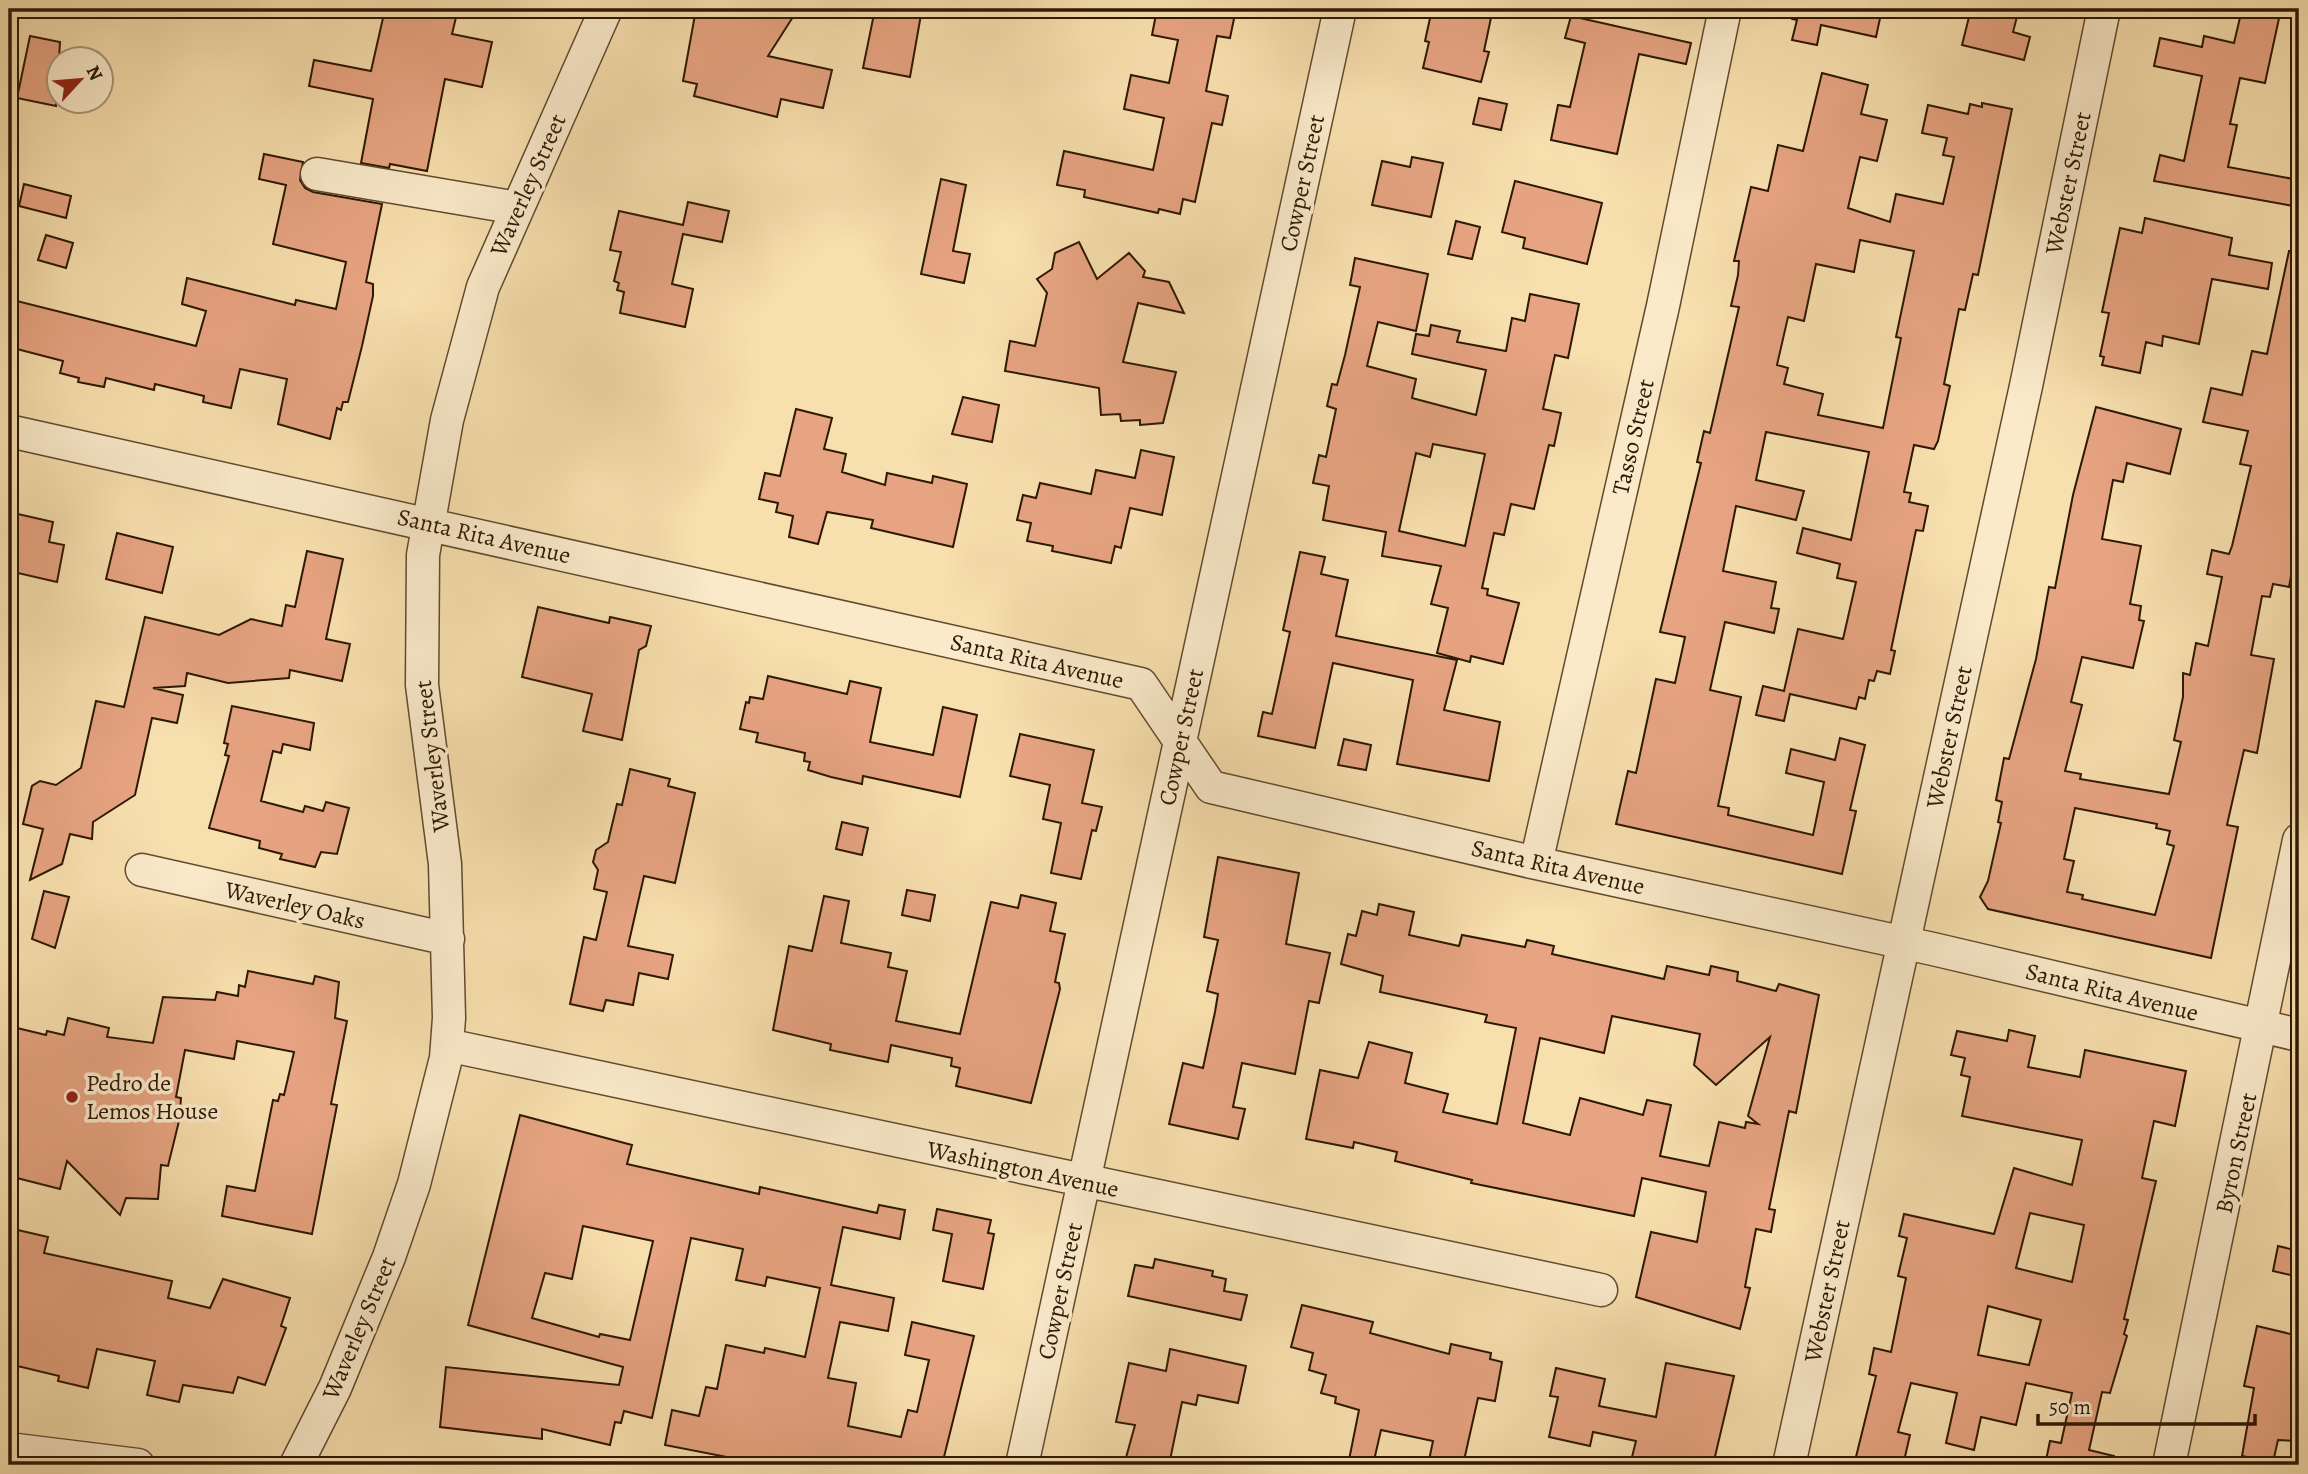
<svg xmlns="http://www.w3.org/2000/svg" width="2308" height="1474" viewBox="0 0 2308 1474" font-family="Alegreya,serif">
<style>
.building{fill:#e7a482;stroke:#2d1804;stroke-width:2;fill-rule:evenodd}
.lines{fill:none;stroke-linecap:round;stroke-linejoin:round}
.minor-casing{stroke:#604a2e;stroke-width:35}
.minor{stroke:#faeaca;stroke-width:32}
.poi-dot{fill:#8f2418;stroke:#faeaca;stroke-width:2.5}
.labels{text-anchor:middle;stroke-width:7;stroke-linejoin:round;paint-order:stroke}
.street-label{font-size:24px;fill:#2d1804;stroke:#faeaca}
.poi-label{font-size:24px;fill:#2d1804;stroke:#faeaca;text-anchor:start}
</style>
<rect width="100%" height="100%" fill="#f8dfae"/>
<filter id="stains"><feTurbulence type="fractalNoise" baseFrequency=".00286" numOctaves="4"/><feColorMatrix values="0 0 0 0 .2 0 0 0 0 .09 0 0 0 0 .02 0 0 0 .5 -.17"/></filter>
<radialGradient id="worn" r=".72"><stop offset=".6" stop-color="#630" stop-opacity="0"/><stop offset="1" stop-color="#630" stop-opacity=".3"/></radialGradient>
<path class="building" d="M 385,9 L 458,9 L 452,34 L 492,42 L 482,87 L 445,79 L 427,171 L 390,164 L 389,168 L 361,163 L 373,99 L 309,86 L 314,60 L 371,71 Z
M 696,9 L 798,9 L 768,56 L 832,70 L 823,108 L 781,99 L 777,117 L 694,96 L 697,84 L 683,81 Z
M 875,9 L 922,9 L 910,77 L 863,68 Z
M 1157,9 L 1236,9 L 1230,38 L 1217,36 L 1206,91 L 1228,96 L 1222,125 L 1212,123 L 1195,202 L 1183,199 L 1180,214 L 1159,209 L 1158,213 L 1084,197 L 1085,190 L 1057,185 L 1064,151 L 1153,170 L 1164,118 L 1124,109 L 1131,75 L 1169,83 L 1178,40 L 1152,35 Z
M 1432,9 L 1473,9 L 1492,13 L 1484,51 L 1489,52 L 1481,82 L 1423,68 L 1429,42 L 1425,41 Z
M 1793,9 L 1882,9 L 1876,37 L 1821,25 L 1817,45 L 1792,40 L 1797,20 L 1792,19 Z
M 1971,9 L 2019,9 L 2013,32 L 2030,37 L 2024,60 L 1962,45 Z
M 2242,9 L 2281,9 L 2265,83 L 2240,78 L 2230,124 L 2237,125 L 2228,167 L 2299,180 L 2299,207 L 2154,181 L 2160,155 L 2184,161 L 2202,76 L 2154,66 L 2160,38 L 2202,47 L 2204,36 L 2234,43 Z
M 1571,16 L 1691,43 L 1686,64 L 1639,54 L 1617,154 L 1551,140 L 1558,105 L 1570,107 L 1585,43 L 1565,38 Z
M 30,36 L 60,42 L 56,106 L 17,98 Z
M 1822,73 L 1868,85 L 1861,114 L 1887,120 L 1877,161 L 1860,157 L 1848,208 L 1890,222 L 1896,194 L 1943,204 L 1954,157 L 1943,155 L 1947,138 L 1922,133 L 1928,105 L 1968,114 L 1970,104 L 1982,107 L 1982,103 L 2012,109 L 1978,275 L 1973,274 L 1965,310 L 1959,309 L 1944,384 L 1950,386 L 1938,441 L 1934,449 L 1914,445 L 1904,492 L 1911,493 L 1909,502 L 1928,506 L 1923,531 L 1916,530 L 1891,650 L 1895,651 L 1890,674 L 1877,671 L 1874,681 L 1869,680 L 1865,699 L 1859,697 L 1856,709 L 1790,694 L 1784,721 L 1756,715 L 1763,686 L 1784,691 L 1798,629 L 1843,639 L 1856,582 L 1837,578 L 1840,564 L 1797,553 L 1803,528 L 1851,540 L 1869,452 L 1766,432 L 1756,480 L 1804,491 L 1796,520 L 1736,506 L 1723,571 L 1776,582 L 1771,608 L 1779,609 L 1774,633 L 1725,622 L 1710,690 L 1741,697 L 1718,806 L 1729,808 L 1728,815 L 1813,835 L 1824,782 L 1786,773 L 1791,749 L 1835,760 L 1840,738 L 1865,745 L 1850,810 L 1856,811 L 1842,874 L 1616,824 L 1628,771 L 1636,773 L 1656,679 L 1675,683 L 1685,637 L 1660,632 L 1701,463 L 1697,462 L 1704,431 L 1710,433 L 1739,307 L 1731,306 L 1738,275 L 1739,261 L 1734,261 L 1751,187 L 1768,191 L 1778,145 L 1803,151 ZM 1860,240 L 1914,251 L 1896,337 L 1901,338 L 1883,428 L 1818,415 L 1823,394 L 1784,384 L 1788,368 L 1777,365 L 1788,317 L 1804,321 L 1816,264 L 1854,272 Z
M 1479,98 L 1507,104 L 1501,130 L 1473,124 Z
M 264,154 L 303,162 L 300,180 L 305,188 L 313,192 L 382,204 L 366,282 L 373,284 L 373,296 L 362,346 L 348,402 L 343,402 L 341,410 L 337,408 L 330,439 L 278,424 L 287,379 L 240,369 L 231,408 L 203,402 L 204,396 L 155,384 L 154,390 L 106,378 L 104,387 L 78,382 L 79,378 L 60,373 L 63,361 L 9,347 L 9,299 L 196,346 L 206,311 L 182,304 L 187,278 L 295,305 L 296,300 L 336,309 L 346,262 L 273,244 L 286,185 L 259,179 Z
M 1412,157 L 1443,163 L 1431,217 L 1372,205 L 1382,161 L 1410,167 Z
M 941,179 L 966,185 L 953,251 L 970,254 L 964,283 L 921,274 Z
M 1515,181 L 1602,203 L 1587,264 L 1523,248 L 1525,238 L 1502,232 Z
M 24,184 L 71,196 L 66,218 L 19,206 Z
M 688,202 L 729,211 L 722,242 L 683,234 L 672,284 L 693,289 L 685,327 L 620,313 L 624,292 L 617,290 L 619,283 L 614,281 L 621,252 L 610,250 L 619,211 L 683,225 Z
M 2145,218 L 2232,238 L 2229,255 L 2272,263 L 2268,289 L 2212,279 L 2199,344 L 2163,336 L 2162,346 L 2146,342 L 2140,373 L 2102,365 L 2104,357 L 2100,356 L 2109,313 L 2102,312 L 2120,228 L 2142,233 Z
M 1456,221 L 1480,227 L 1472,259 L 1448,254 Z
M 46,235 L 73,243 L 66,268 L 38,260 Z
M 1079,242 L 1097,279 L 1129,253 L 1145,271 L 1143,277 L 1169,282 L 1184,313 L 1138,303 L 1123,362 L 1176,372 L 1163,423 L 1140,425 L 1140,420 L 1121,421 L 1120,414 L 1101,415 L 1099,388 L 1005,371 L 1010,341 L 1035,346 L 1047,293 L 1037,279 L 1052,269 L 1055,253 Z
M 2289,251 L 2299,252 L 2299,535 L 2289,587 L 2273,584 L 2270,597 L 2262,596 L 2251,655 L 2274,659 L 2257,753 L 2244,750 L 2227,825 L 2238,827 L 2211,958 L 1988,909 L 1980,897 L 1988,881 L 2001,823 L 1998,822 L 2002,802 L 1996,800 L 2004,758 L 2009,759 L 2036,659 L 2049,587 L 2055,588 L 2073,495 L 2096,407 L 2181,429 L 2170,474 L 2127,463 L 2123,482 L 2113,480 L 2102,539 L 2141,546 L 2130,604 L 2141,606 L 2139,620 L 2144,621 L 2133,668 L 2082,657 L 2071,702 L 2082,705 L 2065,771 L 2081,774 L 2080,779 L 2169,794 L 2181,742 L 2174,740 L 2183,697 L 2183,673 L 2190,675 L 2196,643 L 2208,646 L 2222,577 L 2207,574 L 2212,550 L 2229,554 L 2232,546 L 2251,466 L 2240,464 L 2248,431 L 2203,422 L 2211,388 L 2242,395 L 2252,351 L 2267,354 ZM 2075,808 L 2157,824 L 2156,828 L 2170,831 L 2167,844 L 2174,846 L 2155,915 L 2082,899 L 2083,895 L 2067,892 L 2074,861 L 2064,859 Z
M 1355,258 L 1428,274 L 1416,331 L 1378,322 L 1367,366 L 1416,379 L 1412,398 L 1476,415 L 1486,370 L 1412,354 L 1416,334 L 1429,336 L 1431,325 L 1460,331 L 1457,342 L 1506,351 L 1512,318 L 1525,321 L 1530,294 L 1579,304 L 1568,358 L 1555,355 L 1543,409 L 1561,413 L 1554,446 L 1549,445 L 1534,509 L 1511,504 L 1504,535 L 1494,533 L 1482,588 L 1488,589 L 1487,595 L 1519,603 L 1503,664 L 1471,656 L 1470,662 L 1437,653 L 1448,608 L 1431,604 L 1441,566 L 1382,556 L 1386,532 L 1323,520 L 1329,486 L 1313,483 L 1319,455 L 1326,457 L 1336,409 L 1327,406 L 1332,384 L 1337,385 L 1345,355 L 1360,287 L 1350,285 ZM 1433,444 L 1485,454 L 1465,546 L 1399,531 L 1416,453 L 1430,457 Z
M 963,397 L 999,405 L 992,442 L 952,434 Z
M 796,409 L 832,418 L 824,449 L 846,454 L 842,472 L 885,485 L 887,473 L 932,483 L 933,476 L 967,484 L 953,547 L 871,528 L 873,520 L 827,512 L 818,544 L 789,537 L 793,516 L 776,512 L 778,503 L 759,499 L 765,473 L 780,476 Z
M 1141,450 L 1174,457 L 1162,515 L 1130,508 L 1121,548 L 1115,546 L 1111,563 L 1052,551 L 1053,546 L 1027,541 L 1031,523 L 1017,520 L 1023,495 L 1036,498 L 1040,483 L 1091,494 L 1096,470 L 1135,478 Z
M 9,512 L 53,522 L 49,542 L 64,545 L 57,582 L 9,571 Z
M 117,533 L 173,547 L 162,593 L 106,579 Z
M 307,551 L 343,559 L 326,639 L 350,644 L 342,681 L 290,670 L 289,678 L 228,683 L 187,673 L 185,686 L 153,688 L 183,695 L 177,723 L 152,718 L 135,795 L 93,822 L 92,839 L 70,834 L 62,864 L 30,880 L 43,829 L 23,824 L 32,786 L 40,781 L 56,785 L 81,768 L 96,701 L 124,707 L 145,617 L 219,635 L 251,619 L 282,626 L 286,605 L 295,607 Z
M 1300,552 L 1325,557 L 1321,574 L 1348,580 L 1336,636 L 1457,660 L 1444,710 L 1500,722 L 1489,781 L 1397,764 L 1413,680 L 1333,663 L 1315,748 L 1258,736 L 1263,712 L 1272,714 L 1290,632 L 1283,630 Z
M 538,607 L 609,623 L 610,617 L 651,626 L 646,646 L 639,650 L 622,740 L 583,731 L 592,694 L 522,677 Z
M 768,676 L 847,694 L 850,681 L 881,688 L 870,742 L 933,755 L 943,707 L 977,715 L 960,797 L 863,776 L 862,784 L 831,777 L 808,770 L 810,762 L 804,761 L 805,753 L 756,742 L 758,733 L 740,729 L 746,702 L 749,703 L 750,697 L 763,699 Z
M 232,706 L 314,723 L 310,750 L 283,744 L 281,753 L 273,751 L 261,801 L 303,812 L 305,806 L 323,811 L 326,802 L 349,808 L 337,854 L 321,852 L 315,867 L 280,859 L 282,854 L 259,848 L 260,841 L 209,828 L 229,756 L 225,755 L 228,744 L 224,743 Z
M 1020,734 L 1094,750 L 1082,803 L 1102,807 L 1096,831 L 1092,830 L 1081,879 L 1051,873 L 1061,823 L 1043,819 L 1050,785 L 1010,776 Z
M 1344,739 L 1371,745 L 1366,770 L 1338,765 Z
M 630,769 L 670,779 L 668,786 L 695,793 L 675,883 L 644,876 L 628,946 L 673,955 L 668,979 L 639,973 L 633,1005 L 606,1000 L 603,1011 L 570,1004 L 584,937 L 596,940 L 607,892 L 594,889 L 598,870 L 593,862 L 596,850 L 608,842 L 617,804 L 622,805 Z
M 842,822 L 868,828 L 862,855 L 836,849 Z
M 1218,857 L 1299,873 L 1286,944 L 1330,953 L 1319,1003 L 1309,1001 L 1295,1074 L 1242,1063 L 1233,1107 L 1245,1109 L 1238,1139 L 1169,1124 L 1183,1063 L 1203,1068 L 1215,1012 L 1218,994 L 1207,991 L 1218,940 L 1204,937 Z
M 907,890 L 935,895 L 930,921 L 902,915 Z
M 44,891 L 69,897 L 55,948 L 32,939 Z
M 1021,895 L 1056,903 L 1050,931 L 1065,934 L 1055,982 L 1059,983 L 1060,989 L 1031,1103 L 956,1086 L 960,1068 L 951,1066 L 952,1058 L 891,1045 L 888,1062 L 830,1050 L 831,1044 L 773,1030 L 789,946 L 812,951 L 824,896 L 849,901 L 841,943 L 891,953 L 888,967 L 907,971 L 896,1021 L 960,1034 L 991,902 L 1018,908 Z
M 1379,904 L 1414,912 L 1409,935 L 1459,946 L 1462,935 L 1525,947 L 1527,940 L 1554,946 L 1552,954 L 1664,979 L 1667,966 L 1709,975 L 1711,966 L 1738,972 L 1737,981 L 1776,991 L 1779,984 L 1819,995 L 1796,1113 L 1789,1111 L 1769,1209 L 1775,1210 L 1771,1232 L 1756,1229 L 1745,1287 L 1750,1288 L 1740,1329 L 1636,1297 L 1651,1232 L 1697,1242 L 1706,1192 L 1642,1178 L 1634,1216 L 1471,1183 L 1472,1180 L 1395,1161 L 1397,1152 L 1354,1142 L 1353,1148 L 1306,1139 L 1320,1070 L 1358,1078 L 1369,1042 L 1412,1053 L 1405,1083 L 1448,1094 L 1443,1112 L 1497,1124 L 1516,1028 L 1485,1022 L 1487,1015 L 1380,992 L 1383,976 L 1341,964 L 1348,934 L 1356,936 L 1362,911 L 1377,915 ZM 1612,1016 L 1700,1034 L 1694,1065 L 1716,1085 L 1770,1037 L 1748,1116 L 1758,1124 L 1746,1122 L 1745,1128 L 1719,1122 L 1709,1166 L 1660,1156 L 1671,1105 L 1647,1100 L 1643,1115 L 1580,1098 L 1570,1135 L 1523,1123 L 1540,1038 L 1604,1053 Z
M 248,971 L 313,984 L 315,976 L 339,982 L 335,1018 L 347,1021 L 331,1104 L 337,1105 L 312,1234 L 222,1216 L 227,1186 L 255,1191 L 273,1100 L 278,1101 L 280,1094 L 284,1095 L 294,1052 L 237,1041 L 234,1059 L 185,1050 L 176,1097 L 181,1098 L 179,1121 L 168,1166 L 161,1165 L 158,1199 L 126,1198 L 120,1215 L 67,1161 L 60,1189 L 9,1176 L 14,1156 L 9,1155 L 9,1026 L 46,1035 L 47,1031 L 64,1035 L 68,1018 L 109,1028 L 107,1037 L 153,1043 L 163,997 L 215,1000 L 217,992 L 238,996 L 239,985 L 245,987 Z
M 2009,1030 L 2035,1036 L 2028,1067 L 2080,1077 L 2085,1050 L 2186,1071 L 2175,1126 L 2154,1121 L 2142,1178 L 2156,1181 L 2124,1319 L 2128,1320 L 2124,1334 L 2127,1336 L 2110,1393 L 2102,1392 L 2089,1450 L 2114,1456 L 2113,1465 L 2045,1465 L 2050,1441 L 2061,1443 L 2072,1393 L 2026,1383 L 2016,1425 L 1981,1417 L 1974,1450 L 1946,1443 L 1957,1393 L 1911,1383 L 1898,1432 L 1910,1435 L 1904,1461 L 1895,1459 L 1894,1465 L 1854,1465 L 1876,1376 L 1869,1374 L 1874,1348 L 1891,1352 L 1906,1278 L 1898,1276 L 1907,1238 L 1899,1236 L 1904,1214 L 1994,1234 L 2014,1168 L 2072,1185 L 2082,1140 L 1962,1116 L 1970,1077 L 1961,1075 L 1965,1058 L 1951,1055 L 1957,1031 L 2007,1041 ZM 2030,1213 L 2084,1225 L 2072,1282 L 2016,1268 ZM 1988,1306 L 2041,1320 L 2029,1365 L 1978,1355 Z
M 520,1115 L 632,1145 L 627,1164 L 759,1194 L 760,1187 L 877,1213 L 879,1205 L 905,1210 L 900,1239 L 843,1227 L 831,1285 L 894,1298 L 888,1331 L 840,1322 L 828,1378 L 856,1383 L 848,1426 L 901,1437 L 908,1410 L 917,1412 L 929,1360 L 905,1355 L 912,1322 L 974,1336 L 942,1465 L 768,1465 L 665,1445 L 672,1410 L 699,1416 L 706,1387 L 717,1389 L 726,1345 L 764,1353 L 765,1348 L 805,1357 L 820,1288 L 767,1277 L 765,1286 L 736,1280 L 743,1249 L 691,1238 L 652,1418 L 624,1411 L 621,1423 L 615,1422 L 610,1445 L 542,1429 L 542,1439 L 440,1427 L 446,1367 L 619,1385 L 623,1367 L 468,1325 ZM 583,1226 L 653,1241 L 630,1340 L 600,1334 L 599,1337 L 532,1318 L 545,1273 L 572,1279 Z
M 937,1209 L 991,1220 L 988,1233 L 994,1234 L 983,1289 L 943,1281 L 952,1234 L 933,1230 Z
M 9,1228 L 48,1237 L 44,1253 L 172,1281 L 168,1298 L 210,1308 L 223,1279 L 290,1298 L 281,1326 L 286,1328 L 265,1385 L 238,1377 L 233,1393 L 183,1385 L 179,1402 L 147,1395 L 155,1361 L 97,1349 L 88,1388 L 58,1381 L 59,1376 L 9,1364 Z
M 2278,1246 L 2299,1251 L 2299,1277 L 2273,1271 Z
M 1155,1259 L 1213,1271 L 1212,1276 L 1226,1279 L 1224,1291 L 1247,1295 L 1241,1320 L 1128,1296 L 1135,1265 L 1153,1268 Z
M 1302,1305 L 1373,1322 L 1370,1333 L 1449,1354 L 1451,1344 L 1491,1353 L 1490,1359 L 1502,1362 L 1495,1401 L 1478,1398 L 1463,1465 L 1428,1465 L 1433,1441 L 1381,1430 L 1373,1465 L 1348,1465 L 1359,1410 L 1335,1403 L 1336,1397 L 1321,1393 L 1326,1375 L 1309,1370 L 1313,1353 L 1291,1347 Z
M 2257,1326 L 2299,1336 L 2299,1441 L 2278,1440 L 2273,1462 L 2242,1456 L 2254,1388 L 2244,1386 Z
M 1170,1349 L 1246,1366 L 1238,1403 L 1198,1395 L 1196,1405 L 1182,1402 L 1169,1465 L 1124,1465 L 1135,1425 L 1116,1422 L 1129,1363 L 1166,1371 Z
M 1666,1363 L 1734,1376 L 1713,1465 L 1630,1465 L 1636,1441 L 1593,1432 L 1590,1446 L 1549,1437 L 1558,1397 L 1550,1396 L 1556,1368 L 1605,1379 L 1599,1406 L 1656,1417 Z"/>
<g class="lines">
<defs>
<path id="minor" d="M 317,174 L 517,208
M 9,431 L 1141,684 L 1211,787 L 1536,863 L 1933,949 L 2299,1035
M 1536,863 L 1663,306 L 1725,9
M 142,870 L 448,939
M 447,1045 L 1601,1290
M 9,1449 L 138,1465
M 296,1465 L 335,1388 L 389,1257 L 414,1184 L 446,1058 L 449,1018 L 445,864 L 422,685 L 423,555 L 447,420 L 483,287 L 606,9
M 1022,1465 L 1340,9
M 1789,1465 L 2026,386 L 2104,9
M 2169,1465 L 2299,840"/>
</defs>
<use href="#minor" class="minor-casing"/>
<use href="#minor" class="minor"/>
</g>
<circle class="poi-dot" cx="72" cy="1097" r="7"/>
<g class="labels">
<g class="street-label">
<text transform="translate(1302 183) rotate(-78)" y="8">Cowper Street</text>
<text transform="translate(2068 183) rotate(-78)" y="8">Webster Street</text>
<text transform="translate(528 185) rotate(-66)" y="8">Waverley Street</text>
<text transform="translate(1633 437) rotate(-77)" y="8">Tasso Street</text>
<text transform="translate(484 536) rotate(13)" y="8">Santa Rita Avenue</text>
<text transform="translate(1037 661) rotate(13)" y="8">Santa Rita Avenue</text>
<text transform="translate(1181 737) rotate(-78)" y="8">Cowper Street</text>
<text transform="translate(1949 737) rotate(-78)" y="8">Webster Street</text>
<text transform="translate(432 756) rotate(-97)" y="8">Waverley Street</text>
<text transform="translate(1558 867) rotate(13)" y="8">Santa Rita Avenue</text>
<text transform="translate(295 905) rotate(13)" y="8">Waverley Oaks</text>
<text transform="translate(2112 992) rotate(14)" y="8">Santa Rita Avenue</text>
<text transform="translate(2236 1153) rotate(-78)" y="8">Byron Street</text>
<text transform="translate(1023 1169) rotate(12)" y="8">Washington Avenue</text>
<text transform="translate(1060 1291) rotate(-78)" y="8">Cowper Street</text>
<text transform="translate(1827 1291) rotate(-78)" y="8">Webster Street</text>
<text transform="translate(359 1328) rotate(-67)" y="8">Waverley Street</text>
</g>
<g class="poi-label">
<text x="86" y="1091">Pedro de<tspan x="86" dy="28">Lemos House</tspan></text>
</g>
</g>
<rect width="2308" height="1474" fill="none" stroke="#f8dfae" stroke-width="35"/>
<rect x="10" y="10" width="2287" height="1453" fill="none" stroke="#2d1804" stroke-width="3.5"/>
<rect x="18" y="18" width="2273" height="1439" fill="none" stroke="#2d1804" stroke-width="2"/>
<g transform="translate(80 80) rotate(64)"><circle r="33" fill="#faeaca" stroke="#a8967b" stroke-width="2"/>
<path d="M0-5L12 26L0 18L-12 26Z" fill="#8f2418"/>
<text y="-10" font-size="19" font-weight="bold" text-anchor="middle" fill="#2d1804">N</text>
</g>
<path d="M2038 1414v10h217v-10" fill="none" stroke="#2d1804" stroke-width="3.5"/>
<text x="2049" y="1414" font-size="21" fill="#2d1804" stroke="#faeaca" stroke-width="5" paint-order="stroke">50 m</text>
<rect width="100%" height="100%" filter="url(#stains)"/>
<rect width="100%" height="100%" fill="url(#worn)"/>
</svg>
